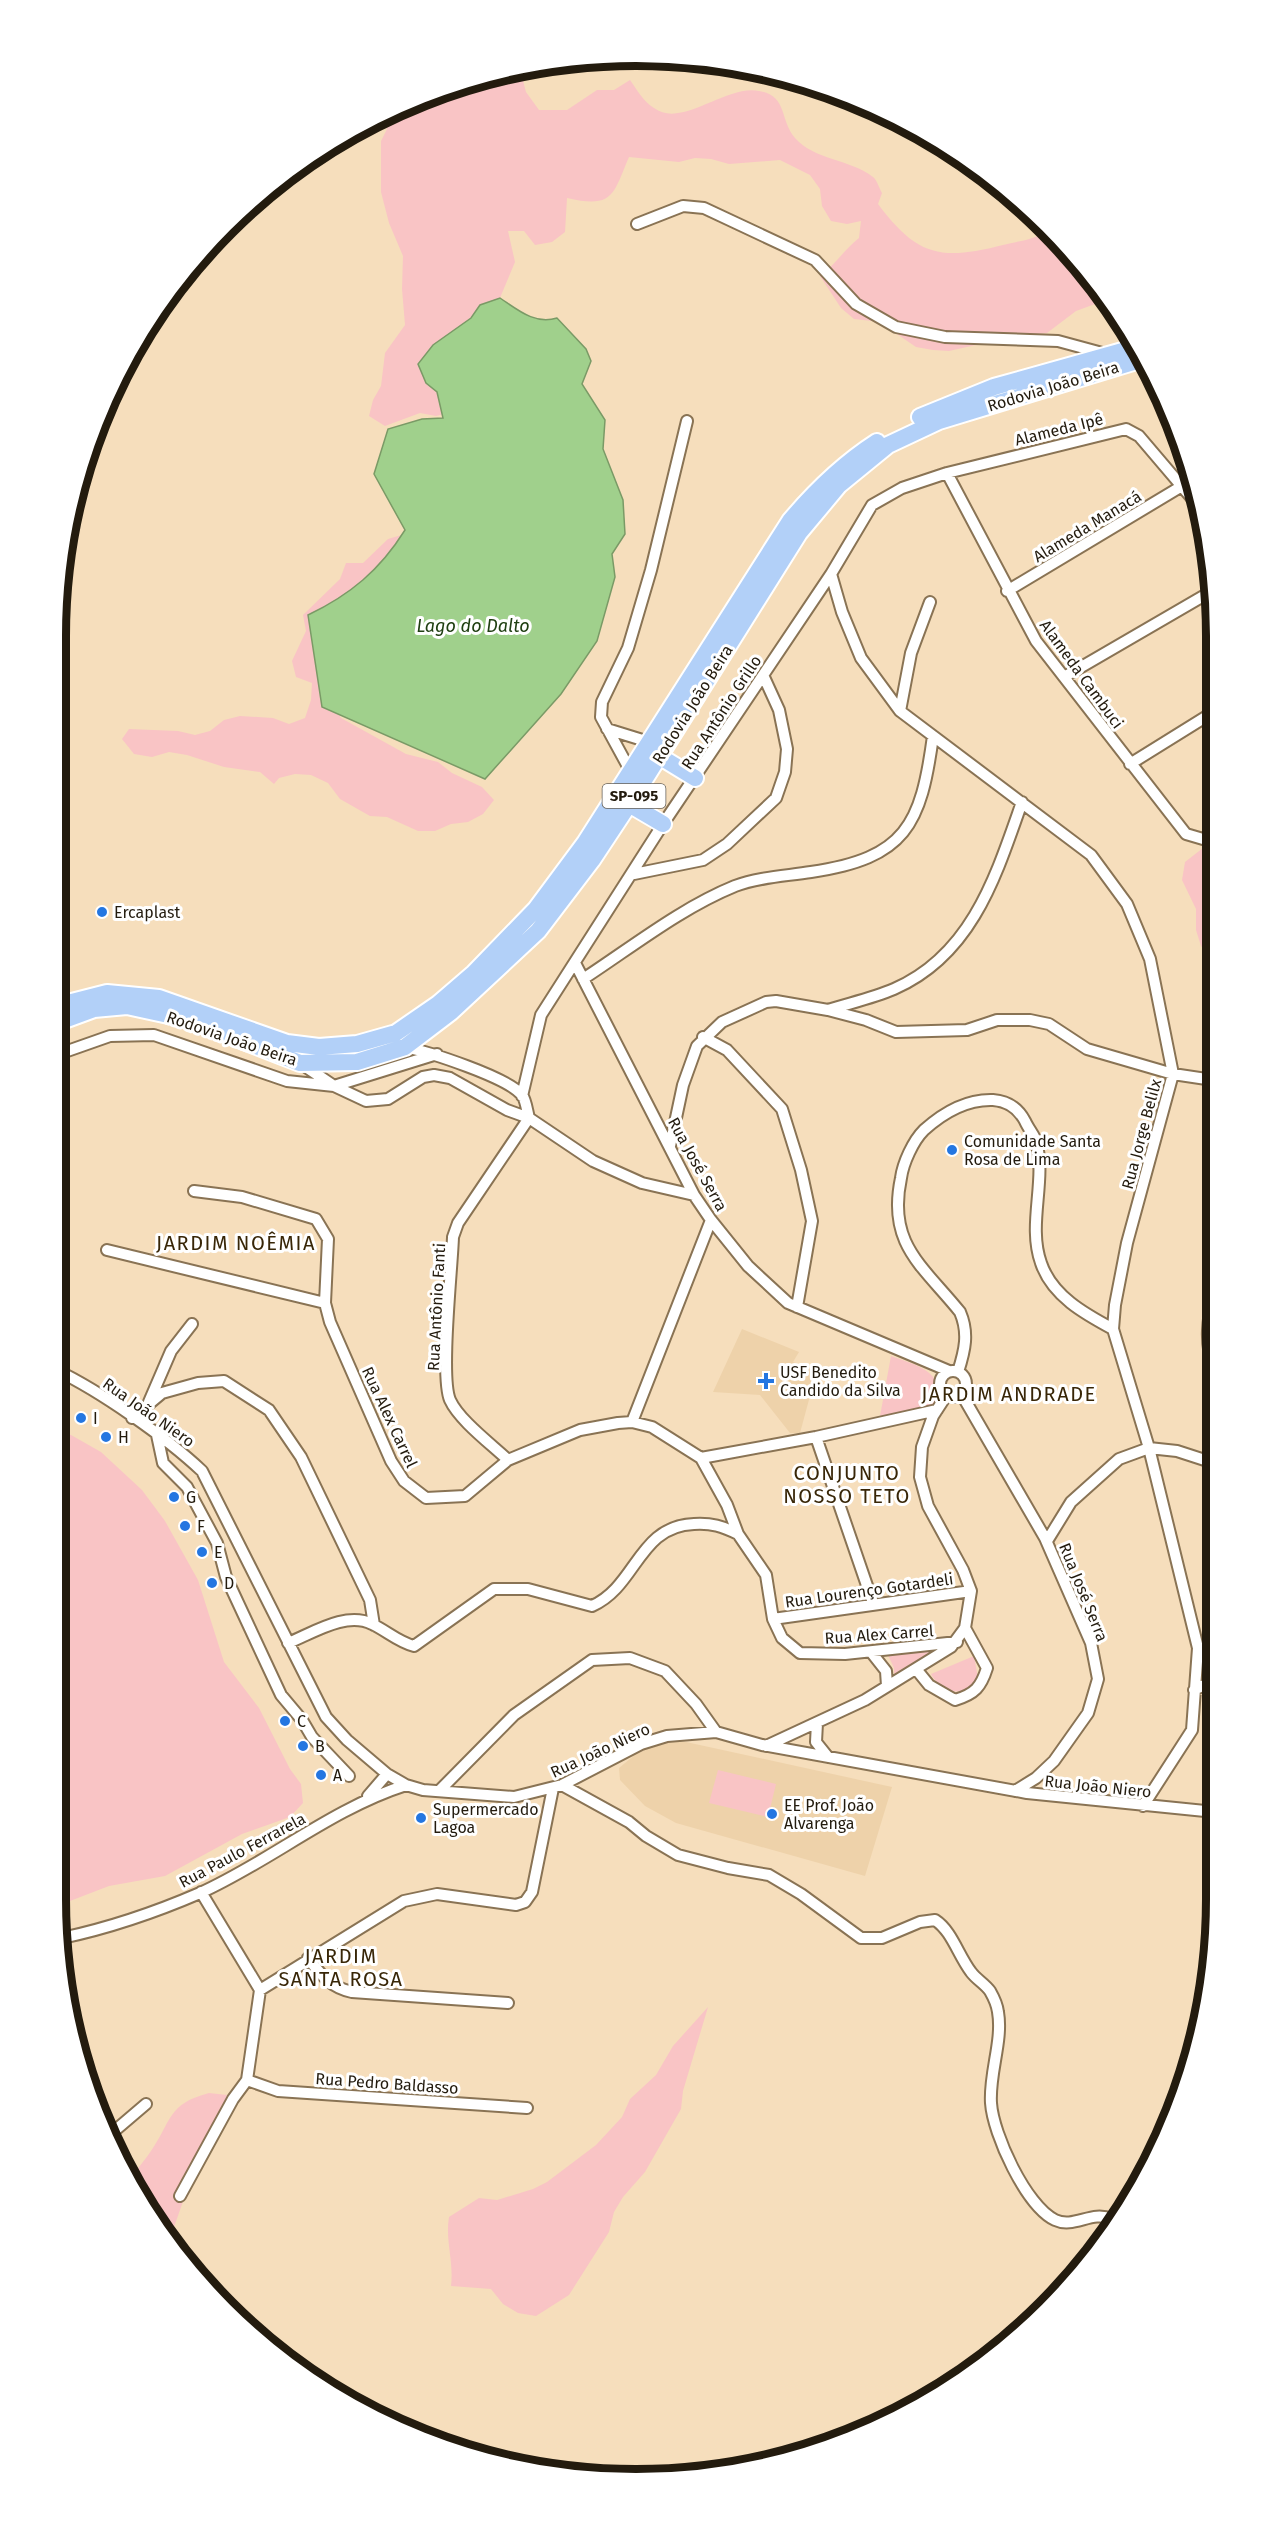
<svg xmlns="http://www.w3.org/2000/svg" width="1272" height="2535" viewBox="0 0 1272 2535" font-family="'Fira Sans',sans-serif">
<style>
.built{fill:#eed2aa}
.green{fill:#f9c4c5}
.water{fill:#a0d08c;stroke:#7a9a66;stroke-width:1.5}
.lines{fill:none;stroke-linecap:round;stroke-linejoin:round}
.minor-casing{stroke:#897354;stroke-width:14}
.primary-casing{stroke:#fff;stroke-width:20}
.minor{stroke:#fff;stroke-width:10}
.primary{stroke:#b2d0f8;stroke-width:16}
.poi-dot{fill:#2476e1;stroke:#fff;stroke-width:2}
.labels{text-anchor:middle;stroke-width:6;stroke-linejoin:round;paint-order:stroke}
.shield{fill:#fff;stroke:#655f56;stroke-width:1.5}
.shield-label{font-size:15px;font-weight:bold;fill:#231b0e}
.street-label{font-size:16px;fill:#231b0e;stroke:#fff}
.poi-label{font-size:16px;fill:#231b0e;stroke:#fff;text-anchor:start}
.water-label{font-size:18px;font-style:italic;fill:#204012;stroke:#fff}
.quarter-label{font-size:20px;letter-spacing:1.5px;fill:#382607;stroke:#fff}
.rim{fill:none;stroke:#231b0e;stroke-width:8}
</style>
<rect width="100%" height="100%" fill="#f6debc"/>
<path class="built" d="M 742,1329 L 799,1352 L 793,1362 L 817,1370 L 800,1433 L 790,1433 L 760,1395 L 713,1392 Z
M 668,1742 L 686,1742 L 892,1787 L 865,1876 L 676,1823 L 645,1806 L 620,1780 L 619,1768 L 642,1749 Z"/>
<path class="green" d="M 529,68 L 522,77 L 526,92 L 539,110 L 567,110 L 597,90 L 614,90 L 630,80 C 637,90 644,102 654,108 C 682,129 726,84 759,91 C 788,96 779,119 795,138 C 814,160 850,159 873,177 C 877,180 879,188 882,193 L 878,204 C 917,256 940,261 1003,245 C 1019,241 1032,240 1047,232 L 1106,300 L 1076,311 L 1047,333 L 1016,336 L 949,351 L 933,350 L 916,347 L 888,328 L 872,321 L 854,319 L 841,308 L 820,276 C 835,265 844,250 859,238 L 861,221 L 847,224 L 831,221 L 822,206 L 820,189 L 810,175 L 780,160 L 729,164 L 711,159 L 695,158 L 679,162 L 629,157 C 613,194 614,209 567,198 L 565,232 L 552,242 L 535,245 L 524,231 L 508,231 L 515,262 L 452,412 L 436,416 L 420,413 L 385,426 L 369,416 L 373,400 L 381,386 L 385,353 L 405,325 L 402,289 L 403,256 L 389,223 L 381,192 L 381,141 L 387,129 L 380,118 L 449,86 Z
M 405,534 L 332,703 L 341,718 L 406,754 L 438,762 L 452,773 L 482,787 L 494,800 L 483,814 L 468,822 L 451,824 L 435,831 L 418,831 L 387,817 L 370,816 L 340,799 L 328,783 L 311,775 L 295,774 L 279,778 L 274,784 L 260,772 L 224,767 L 187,755 L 169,752 L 152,757 L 134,754 L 122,739 L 129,729 L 178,731 L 195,735 L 210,731 L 224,720 L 240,716 L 273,718 L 289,724 L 305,718 L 311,700 L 312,683 L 296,677 L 292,661 L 306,631 L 303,615 L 340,579 L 346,563 L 363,563 L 388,539 Z
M 1212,841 L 1213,962 L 1201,946 L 1196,930 L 1196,909 L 1182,880 L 1185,862 Z
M 891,1356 C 913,1364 943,1370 939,1400 L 930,1407 L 880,1416 Z
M 56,1431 L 71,1435 L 101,1452 L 142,1490 L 165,1521 L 198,1580 L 224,1662 L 259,1708 L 290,1769 L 301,1784 L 303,1803 L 290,1817 L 242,1834 L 165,1876 L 109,1886 L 57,1906 Z
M 937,1648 L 894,1674 L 894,1668 L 888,1655 Z
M 974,1656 L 978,1678 L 966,1690 C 951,1695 938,1687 931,1674 Z
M 718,1770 L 776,1784 L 768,1817 L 709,1803 Z
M 708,2007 L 683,2091 L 681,2109 L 645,2172 L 623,2197 L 614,2212 L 609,2232 L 569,2295 L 536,2316 L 518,2313 L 503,2304 L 491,2289 L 451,2286 C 454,2262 445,2240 449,2217 L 479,2198 L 497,2200 L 533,2189 L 547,2182 L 596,2145 L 622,2117 L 630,2099 L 656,2075 L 673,2046 Z
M 209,2093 L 227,2095 L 224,2113 L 187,2190 L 173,2230 L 163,2228 L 134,2174 C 139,2166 146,2159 151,2151 C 172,2121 167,2104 209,2093 Z"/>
<path class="water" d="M 500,298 C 518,310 535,325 557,318 L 586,349 L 591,361 L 582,384 L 605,420 L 603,449 L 623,500 L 625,534 L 612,554 L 615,577 L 597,641 L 561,694 L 485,779 L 322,707 L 308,615 C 350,595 380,570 405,530 L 374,474 L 388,429 L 422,419 L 443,418 L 437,392 L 426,383 L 418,364 L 433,345 L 471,318 L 480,305 Z"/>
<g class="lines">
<defs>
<path id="minor" d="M 637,224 L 683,206 L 704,208 L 815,260 L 856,304 L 896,327 L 945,337 L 1058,341 L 1106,354
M 947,473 L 1036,641 L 1186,834 L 1203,839 L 1212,834
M 831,574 L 842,612 L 861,658 L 900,711 L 1091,855 L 1127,904 L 1150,959 L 1173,1074 L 1127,1243 L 1115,1305 L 1113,1329 L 1149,1448 L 1198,1648 L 1192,1730 L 1143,1806
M 1007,591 L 1182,486
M 1064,677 L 1212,591
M 900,711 L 911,653 L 930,602
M 607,729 L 649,742
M 1130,764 L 1212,713
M 631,772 L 601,717 L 602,702 L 628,648 L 651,570 L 687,421
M 634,874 L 703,860 L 727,844 L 776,798 L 785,772 L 787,749 L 779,710 L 763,675
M 575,963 L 694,1195 L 711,1220 L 748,1266 L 788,1303 L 949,1371
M 583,979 C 632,947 681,908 735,886 C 759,877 786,876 811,872 C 906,858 921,825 933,736
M 828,1010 C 850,1003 873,998 894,989 C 972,955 996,876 1022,802
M 703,1037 L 727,1050 L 782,1109 L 801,1170 L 812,1221 L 797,1307
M 405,1047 C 429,1052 507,1077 522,1095 C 526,1100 527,1111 529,1118
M 56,1055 L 110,1036 L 154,1035 L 287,1081 L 334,1086 L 437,1054
M 300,1063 L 334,1086 L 366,1101 L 388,1099 L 423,1077 L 434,1075 L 450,1078 L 507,1110 L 529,1118 L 593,1161 L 642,1183 L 694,1195
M 522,1096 L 541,1015 L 663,824 L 831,574 L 872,505 L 902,488 L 947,473 L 1126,429 L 1139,436 L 1196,503
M 670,1146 L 683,1085 L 697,1046 L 722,1022 L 766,1002 L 776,1001 L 828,1010 L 866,1020 L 896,1032 L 967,1030 L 997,1020 L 1030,1020 L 1049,1024 L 1087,1049 L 1173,1074 L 1213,1080
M 194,1191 L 242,1197 L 316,1219 L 328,1239 L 325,1303 L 330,1322 L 391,1461 L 404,1481 L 426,1498 L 465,1496 L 508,1460 L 580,1430 L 618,1423 L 632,1422 L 652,1427 L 701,1458 L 727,1505 L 738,1534 L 766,1575 L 773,1619 L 782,1638 L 800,1653 L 845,1654 L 957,1642
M 107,1250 L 325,1303
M 1214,1293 C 1208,1318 1204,1343 1214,1368
M 56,1370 C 100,1391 166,1437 202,1471 L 326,1717 L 347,1740 L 387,1774 L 406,1785 L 423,1790 L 514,1797 L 562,1785 L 641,1744 L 667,1736 L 716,1732 L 762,1745 L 1027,1793 L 1215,1812
M940 1384a13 13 0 1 1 26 0a13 13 0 1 1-26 0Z
M 958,1372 C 965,1350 969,1333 960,1312 C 922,1265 887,1244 901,1178 C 903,1163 913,1141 924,1130 C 944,1112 966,1099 993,1100 C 1008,1101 1018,1108 1025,1121 C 1028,1128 1034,1135 1036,1141 C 1047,1181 1027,1224 1041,1263 C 1052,1296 1085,1314 1113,1329
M 962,1395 L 1045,1538 L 1091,1643 L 1098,1679 L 1088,1713 L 1054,1761 L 1036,1778 L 1015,1791
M 149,1402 L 171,1351 L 192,1324
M 132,1418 L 162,1393 L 198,1383 L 224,1381 L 269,1410 L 301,1457 L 370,1600 L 374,1625
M 632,1422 L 711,1220
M 157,1435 L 163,1463 L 187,1487 L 217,1543 L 226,1577 L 281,1695 L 302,1720 L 312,1737 L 349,1776
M 816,1437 L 873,1603
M 701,1458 L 816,1437 L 937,1410
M 508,1460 C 491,1444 459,1420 450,1400 C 440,1377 452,1268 453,1237 L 458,1223 L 529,1118
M 1047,1541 L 1071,1502 L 1119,1459 L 1149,1448 L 1177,1451 L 1214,1463
M 773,1619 L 971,1591
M 288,1643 C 313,1633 346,1611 372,1624 C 387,1631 398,1642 414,1646 L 494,1589 L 528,1589 L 592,1606 C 637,1586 638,1526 694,1524 C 712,1523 722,1526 738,1534
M 1198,1648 L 1215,1665
M 871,1652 L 886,1671 L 887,1686
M 916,1669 L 929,1685 L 955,1700 C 975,1694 981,1687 987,1668 L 965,1628
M 1194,1690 L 1215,1680
M 817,1723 L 816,1742 L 828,1757
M 766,1746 L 865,1700 L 951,1647 L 965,1628 L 971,1591 L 963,1570 L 928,1506 L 920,1477 L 922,1447 L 933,1416 L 946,1396
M 562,1785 L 629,1822 L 646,1836 L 678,1855 L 728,1868 L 769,1875 L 801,1894 L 861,1938 L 882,1938 L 920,1922 L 935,1920 C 952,1931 958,1955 971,1972 C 976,1979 985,1984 990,1991 C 994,1998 997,2004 998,2012 C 1003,2041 989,2073 991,2103 C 993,2134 1026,2206 1055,2220 C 1074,2229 1092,2210 1111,2219
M 439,1791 L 514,1715 L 592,1660 L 630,1658 L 665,1671 L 696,1704 L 716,1732
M 368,1796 L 387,1774
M 62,1938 C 109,1928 156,1912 200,1893 C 271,1861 331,1809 406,1785
M 308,1958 C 322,1976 330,1987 352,1992 L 508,2003
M 260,1990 L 404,1901 L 437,1894 L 516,1905 L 525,1902 L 532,1892 L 553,1788
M 247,2080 L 278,2091 L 527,2108
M 112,2133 L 146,2104
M 180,2196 L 233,2099 L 247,2080 L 260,1990 L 201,1892"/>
<path id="primary" d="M 920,417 L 994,387 L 1137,347
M 659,756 L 695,778
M 629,804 L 663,824
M 56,1006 L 107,993 L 159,998 L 287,1043 L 319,1047 L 357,1044 L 396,1033 L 438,1004 L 474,973 L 536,909 L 585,843 L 790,521 C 816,490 843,464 877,442
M 56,1023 L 94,1009 L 127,1006 L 187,1019 L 300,1063 L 357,1062 L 405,1047 L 451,1012 L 538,931 L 592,860 L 629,804 L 799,533 L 839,485 L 888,445 L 939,421 L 1143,359"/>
</defs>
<use href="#minor" class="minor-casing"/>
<use href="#primary" class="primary-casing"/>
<use href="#minor" class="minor"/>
<use href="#primary" class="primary"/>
</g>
<g class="poi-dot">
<circle cx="102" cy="912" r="6"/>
<circle cx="952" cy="1150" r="6"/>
<path d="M763 1372h6v6h6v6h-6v6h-6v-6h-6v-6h6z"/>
<circle cx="81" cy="1418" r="6"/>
<circle cx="106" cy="1437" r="6"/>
<circle cx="174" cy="1497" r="6"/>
<circle cx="185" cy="1526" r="6"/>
<circle cx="202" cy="1552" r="6"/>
<circle cx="212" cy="1583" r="6"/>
<circle cx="285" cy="1721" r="6"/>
<circle cx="303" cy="1746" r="6"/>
<circle cx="321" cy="1775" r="6"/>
<circle cx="772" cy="1814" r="6"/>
<circle cx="421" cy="1818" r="6"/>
</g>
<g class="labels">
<rect class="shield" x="602.5" y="784" width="63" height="24" rx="4.5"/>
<g class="shield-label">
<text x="634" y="801">SP-095</text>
</g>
<g class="street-label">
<text transform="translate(1053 386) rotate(-17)" y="6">Rodovia João Beira</text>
<text transform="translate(1059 429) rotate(-14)" y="6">Alameda Ipê</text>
<text transform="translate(1087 526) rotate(-31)" y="6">Alameda Manacá</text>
<text transform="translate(1082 674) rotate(54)" y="6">Alameda Cambuci</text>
<text transform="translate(692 704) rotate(-58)" y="6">Rodovia João Beira</text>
<text transform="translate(721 712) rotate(-57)" y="6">Rua Antônio Grillo</text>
<text transform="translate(232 1038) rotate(19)" y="6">Rodovia João Beira</text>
<text transform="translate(1141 1134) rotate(-75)" y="6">Rua Jorge Belilx</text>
<text transform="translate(698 1164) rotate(61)" y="6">Rua José Serra</text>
<text transform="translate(436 1307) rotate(-87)" y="6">Rua Antônio Fanti</text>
<text transform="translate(149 1412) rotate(35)" y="6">Rua João Niero</text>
<text transform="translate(390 1417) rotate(65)" y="6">Rua Alex Carrel</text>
<text transform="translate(869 1590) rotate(-8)" y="6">Rua Lourenço Gotardeli</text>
<text transform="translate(1084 1592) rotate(68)" y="6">Rua José Serra</text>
<text transform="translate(879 1634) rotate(-4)" y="6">Rua Alex Carrel</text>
<text transform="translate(600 1750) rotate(-25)" y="6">Rua João Niero</text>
<text transform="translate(1098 1786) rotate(6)" y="6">Rua João Niero</text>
<text transform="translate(242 1850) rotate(-28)" y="6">Rua Paulo Ferrarela</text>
<text transform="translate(387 2083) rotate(4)" y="6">Rua Pedro Baldasso</text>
</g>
<g class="poi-label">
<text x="114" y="918">Ercaplast</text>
<text x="964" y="1147">Comunidade Santa<tspan x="964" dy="18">Rosa de Lima</tspan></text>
<text x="780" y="1378">USF Benedito<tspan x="780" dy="18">Candido da Silva</tspan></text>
<text x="93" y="1424">I</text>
<text x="118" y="1443">H</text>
<text x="186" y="1503">G</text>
<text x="197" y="1532">F</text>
<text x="214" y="1558">E</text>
<text x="224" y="1589">D</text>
<text x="297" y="1727">C</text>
<text x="315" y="1752">B</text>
<text x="333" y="1781">A</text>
<text x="784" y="1811">EE Prof. João<tspan x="784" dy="18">Alvarenga</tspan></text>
<text x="433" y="1815">Supermercado<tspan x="433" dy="18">Lagoa</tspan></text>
</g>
<g class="water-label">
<text x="473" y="632">Lago do Dalto</text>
</g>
<g class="quarter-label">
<text x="236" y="1250">JARDIM NOÊMIA</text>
<text x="1009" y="1401">JARDIM ANDRADE</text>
<text x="847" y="1480">CONJUNTO<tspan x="847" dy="23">NOSSO TETO</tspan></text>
<text x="341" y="1963">JARDIM<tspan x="341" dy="23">SANTA ROSA</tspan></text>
</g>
</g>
<path d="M0 0H1272V2535H0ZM636 66H636A570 570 0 0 1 1206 636V1899A570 570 0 0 1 636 2469H636A570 570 0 0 1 66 1899V636A570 570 0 0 1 636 66Z" fill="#fff" fill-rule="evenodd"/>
<path class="rim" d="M636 66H636A570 570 0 0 1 1206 636V1899A570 570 0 0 1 636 2469H636A570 570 0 0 1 66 1899V636A570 570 0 0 1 636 66Z"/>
</svg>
